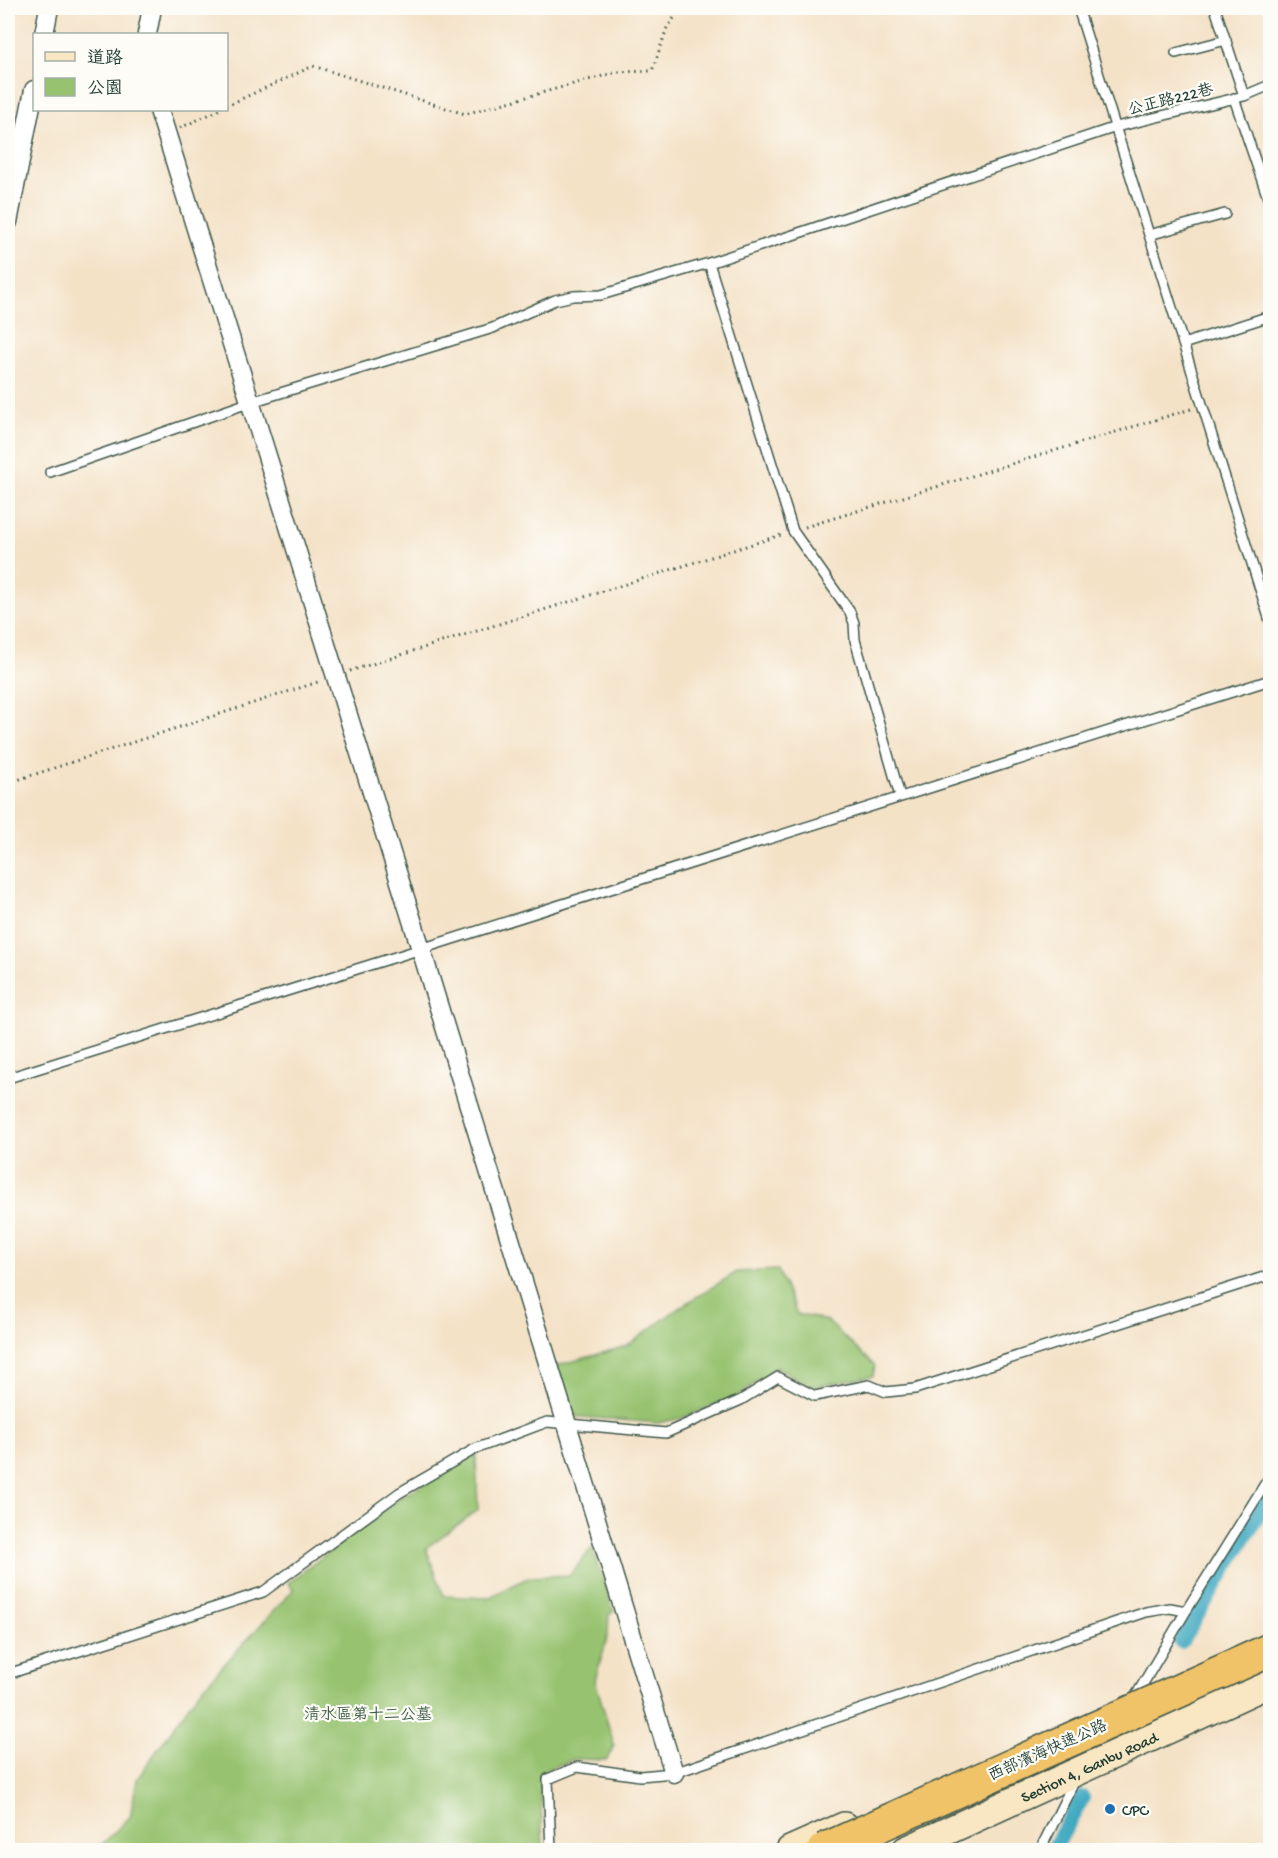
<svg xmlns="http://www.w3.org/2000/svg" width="1278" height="1858" viewBox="0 0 1278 1858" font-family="'Gochi Hand','LXGW WenKai TC',sans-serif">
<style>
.green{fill:#97c370;stroke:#5b8052;stroke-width:1.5}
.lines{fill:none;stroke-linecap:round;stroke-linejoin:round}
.canal{stroke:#41a9c1;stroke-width:16}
.lane-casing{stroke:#3f564a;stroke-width:12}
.street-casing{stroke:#3f564a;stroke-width:21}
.secondary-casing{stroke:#3f564a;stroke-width:30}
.path{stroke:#3f564a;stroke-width:3;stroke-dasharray:1.5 4.5;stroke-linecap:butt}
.lane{stroke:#fff;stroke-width:9}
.street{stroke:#fff;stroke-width:18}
.secondary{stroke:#f9e7c3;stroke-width:27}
.highway-bridge-casing{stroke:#3f564a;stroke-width:36;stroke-linecap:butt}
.highway-bridge{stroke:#f0c369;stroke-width:33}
.poi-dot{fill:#1f6fb2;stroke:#fdfcf7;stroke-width:2}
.labels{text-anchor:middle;stroke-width:4.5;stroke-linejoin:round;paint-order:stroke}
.street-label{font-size:16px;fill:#1f3d34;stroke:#fdfcf7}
.park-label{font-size:16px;fill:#3d5e43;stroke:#fdfcf7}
.poi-label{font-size:16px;fill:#1f3d34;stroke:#fdfcf7;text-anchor:start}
</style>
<rect width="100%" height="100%" fill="#fdfcf7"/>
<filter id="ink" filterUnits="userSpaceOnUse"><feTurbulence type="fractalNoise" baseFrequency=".0167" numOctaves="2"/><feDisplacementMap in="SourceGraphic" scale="12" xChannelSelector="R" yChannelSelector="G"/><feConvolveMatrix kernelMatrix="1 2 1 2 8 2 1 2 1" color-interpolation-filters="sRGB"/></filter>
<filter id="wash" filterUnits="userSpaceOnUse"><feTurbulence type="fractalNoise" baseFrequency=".008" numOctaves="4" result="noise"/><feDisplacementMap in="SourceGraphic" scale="24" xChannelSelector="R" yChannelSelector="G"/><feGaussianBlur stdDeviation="1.35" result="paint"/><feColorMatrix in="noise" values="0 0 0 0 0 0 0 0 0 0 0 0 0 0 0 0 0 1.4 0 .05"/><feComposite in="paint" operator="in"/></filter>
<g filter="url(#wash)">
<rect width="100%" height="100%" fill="#f4e2c7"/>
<path class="green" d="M 778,1270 L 797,1314 L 827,1321 L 875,1366 L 873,1376 L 811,1387 L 777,1367 L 739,1395 L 682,1418 L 658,1423 L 569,1416 L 556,1366 L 627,1346 L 680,1307 L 737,1272 Z
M 476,1455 L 478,1510 L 426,1548 L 444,1596 L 488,1598 L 529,1577 L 570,1575 L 592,1548 L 614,1612 L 609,1614 L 608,1635 L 595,1680 L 614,1745 L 607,1760 L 574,1759 L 540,1772 L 543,1850 L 96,1850 L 130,1817 L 137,1779 L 197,1694 L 293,1590 L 288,1583 L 401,1497 Z"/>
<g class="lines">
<path class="canal" d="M 1181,1641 L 1270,1495
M 1053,1850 L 1082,1798"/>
</g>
</g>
<g filter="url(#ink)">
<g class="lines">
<defs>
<path id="lane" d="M 1078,8 L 1270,621
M 1215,8 L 1244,96
M 1176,53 L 1226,40
M 1234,98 L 1270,204
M 1149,235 L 1225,214
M 709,263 L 793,531 L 850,612 L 854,623 L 855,640 L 900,796
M 1183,344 L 1270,316
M 50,472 L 251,402 L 493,328 L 555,300 L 573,296 L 601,295 L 709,263 L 1116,127 L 1244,96 L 1270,85
M 8,1078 L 421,949 L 1270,680
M 8,1674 L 263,1592 L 399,1493 L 475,1449 L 547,1422 L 666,1433 L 741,1400 L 778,1377 L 815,1396 L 869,1385 L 886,1392 L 915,1389 L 1270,1275
M 1134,1699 L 1186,1611 L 1270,1476
M 551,1850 L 548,1779 L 577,1767 L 640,1776 L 674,1773 L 1146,1612 L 1170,1608 L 1186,1611
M 1040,1850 L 1075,1780"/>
<path id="street" d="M 44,34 L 49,8
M 147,34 L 152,8
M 159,110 L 421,949 L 674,1773
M 8,222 L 34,90"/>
<g id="secondary">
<path d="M 790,1850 L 844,1826"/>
<path id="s1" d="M 906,1850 L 1270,1683"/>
</g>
</defs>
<use href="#lane" class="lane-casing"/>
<use href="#street" class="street-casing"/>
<use href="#secondary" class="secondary-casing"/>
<path class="path" d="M 226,106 L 313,66 L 465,114 L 617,72 L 652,71 L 667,28 L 681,8
M 180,128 L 219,110
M 805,527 L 1191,409
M 350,671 L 781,535
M 8,783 L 321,681"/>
<use href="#lane" class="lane"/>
<use href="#street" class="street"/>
<use href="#secondary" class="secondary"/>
<defs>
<path id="highway-bridge" d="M 824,1850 L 1270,1650"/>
</defs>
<use href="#highway-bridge" class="highway-bridge-casing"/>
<use href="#highway-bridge" class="highway-bridge"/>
</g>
</g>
<circle class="poi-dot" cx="1110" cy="1809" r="6"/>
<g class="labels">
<g class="street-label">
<text transform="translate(1170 98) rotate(-14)" y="6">公正路222巷</text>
<text transform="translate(1047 1749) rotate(-24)" y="6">西部濱海快速公路</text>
<text dy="6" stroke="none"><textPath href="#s1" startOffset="201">Section 4, Ganbu Road</textPath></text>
</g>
<g class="park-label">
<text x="368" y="1719">清水區第十二公墓</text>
</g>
<g class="poi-label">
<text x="1122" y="1815">CPC</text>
</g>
</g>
<rect width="1278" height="1858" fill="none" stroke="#fdfcf7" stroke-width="30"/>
<rect x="33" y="33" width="195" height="78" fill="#fdfcf7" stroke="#a4b0a9" stroke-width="1.5"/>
<rect x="45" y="52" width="30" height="9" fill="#f9e7c3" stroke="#a4b0a9" stroke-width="1.5"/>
<text x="87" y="63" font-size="18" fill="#1f3d34">道路</text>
<rect x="45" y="78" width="30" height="18" fill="#97c370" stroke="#a4b0a9" stroke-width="1.5"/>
<text x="87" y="93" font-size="18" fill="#1f3d34">公園</text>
</svg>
